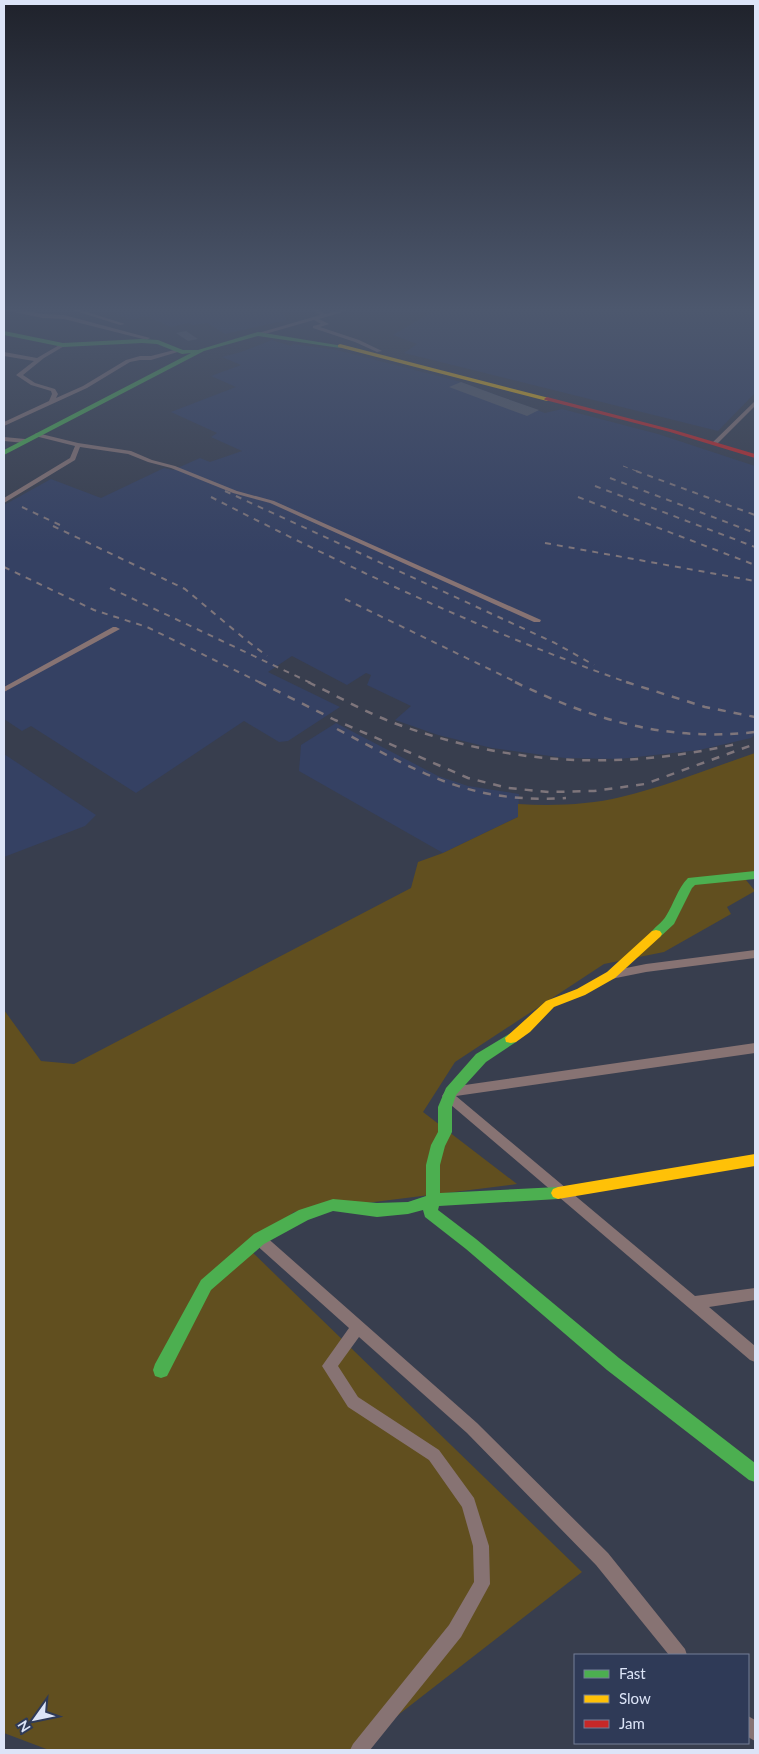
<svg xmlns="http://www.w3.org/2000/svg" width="759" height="1754" viewBox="0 0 759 1754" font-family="Lato,sans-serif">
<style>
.built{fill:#354163}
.green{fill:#614f1f}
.building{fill:#565b68}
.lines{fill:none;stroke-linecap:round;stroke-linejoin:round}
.street{fill:#877373;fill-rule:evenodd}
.fast{fill:#4caf50;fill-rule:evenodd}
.slow{fill:#ffc107;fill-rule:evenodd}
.jam{fill:#c62828;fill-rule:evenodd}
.rail-far2{stroke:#7e757b;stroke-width:1;stroke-dasharray:5 5;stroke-linecap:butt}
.rail-far1{stroke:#7e757b;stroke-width:2;stroke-dasharray:6 6;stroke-linecap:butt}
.rail{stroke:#7e757b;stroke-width:2.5;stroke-dasharray:8 8;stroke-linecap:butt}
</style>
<rect width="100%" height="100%" fill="#383e4e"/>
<path class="built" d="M 147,307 L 279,307 L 287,320 L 225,334 L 207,323 L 193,325 L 188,323 L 171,327 L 146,316 L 132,320 L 115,314 Z
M 435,307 L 755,307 L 755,393 L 718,431 L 404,353 L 417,344 L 393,335 L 435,310 L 432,309 Z
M 272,340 L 291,346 L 293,344 L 337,350 L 461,382 L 545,413 L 562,409 L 658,434 L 755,466 L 755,734 L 751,738 L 699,750 L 619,759 L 565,758 L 492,748 L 438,735 L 395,720 L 411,706 L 367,685 L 371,675 L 366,673 L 347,685 L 292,656 L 268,672 L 340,707 L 288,741 L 279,742 L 244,721 L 136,793 L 31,726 L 22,731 L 4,719 L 4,505 L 51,479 L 101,498 L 164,468 L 173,470 L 200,458 L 210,462 L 242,451 L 211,437 L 217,433 L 171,412 L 236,387 L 211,376 L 241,365 L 222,357 L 241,352 Z
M 336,723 L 438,776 L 468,786 L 519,794 L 518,817 L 443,853 L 299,771 L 301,745 Z
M 4,754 L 96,815 L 85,826 L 4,857 Z"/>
<path class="green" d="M 755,753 L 755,875 L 746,880 L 755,891 L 727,907 L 731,914 L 664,952 L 604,964 L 455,1062 L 423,1112 L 517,1184 L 294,1212 L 249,1249 L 582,1572 L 353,1750 L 49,1750 L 4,1733 L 4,1010 L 41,1061 L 74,1064 L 411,888 L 418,862 L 443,853 L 518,817 L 518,804 C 551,806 589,805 621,797 C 667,786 711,768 755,753 Z"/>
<path class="building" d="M 186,331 L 198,339 L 188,341 L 176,333 Z
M 461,382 L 499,396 L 539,410 L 527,416 L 449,387 Z"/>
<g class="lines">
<path class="street" d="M 4,307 L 43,314 L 64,315 L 150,338 L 147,340 L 64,319 L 43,318 L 4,310 Z
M 63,307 L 71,307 L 125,324 L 120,325 Z
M 309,307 L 314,307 L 325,314 L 346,309 L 346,311 L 319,319 L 329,324 L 320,327 L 359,340 L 382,351 L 377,352 L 355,342 L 313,328 L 313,326 L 321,324 L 314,320 L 258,336 L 255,334 L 320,315 Z
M 61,344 L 66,345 L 44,358 L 23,375 L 35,383 L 55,389 L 58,394 L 56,398 L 83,386 L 126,360 L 140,356 L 151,356 L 178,349 L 181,351 L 151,360 L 140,360 L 130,362 L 87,388 L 4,426 L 4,422 L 49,401 L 52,394 L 51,391 L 31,385 L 16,375 L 34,361 L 4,356 L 4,352 L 37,358 Z
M 755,401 L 755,406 L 717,444 L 713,444 L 713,442 Z
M 37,433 L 78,443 L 131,451 L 152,460 L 175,466 L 237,491 L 274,501 L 541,620 L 540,622 L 534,622 L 270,503 L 233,493 L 171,468 L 148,462 L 128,454 L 80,447 L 75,460 L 4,503 L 4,498 L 70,458 L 75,446 L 35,436 L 35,434 Z
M 4,437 L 25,439 L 28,441 L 25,443 L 4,441 Z
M 113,627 L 116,627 L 120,629 L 4,692 L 4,687 Z
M 755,950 L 755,958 L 646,972 L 611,979 L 607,978 L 606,975 L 607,972 L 611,971 L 646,964 Z
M 755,1043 L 755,1053 L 456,1096 L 695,1296 L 755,1288 L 755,1300 L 709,1307 L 755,1346 L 755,1362 L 750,1360 L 444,1099 L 442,1096 L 447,1089 L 451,1087 Z
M 259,1233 L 264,1235 L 477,1423 L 608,1553 L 685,1649 L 687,1655 L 669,1655 L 596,1565 L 467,1433 L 359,1337 L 338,1366 L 358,1397 L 439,1450 L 474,1498 L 489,1546 L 490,1584 L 461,1637 L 370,1750 L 350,1750 L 353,1744 L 449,1625 L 474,1582 L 473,1546 L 462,1507 L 429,1460 L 348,1407 L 322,1366 L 349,1328 L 254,1243 L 252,1239 L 254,1235 Z
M 748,1716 L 755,1720 L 755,1741 L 748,1737 Z"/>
<path class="fast" d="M 4,331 L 63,343 L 142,339 L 158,340 L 183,350 L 198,350 L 258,332 L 343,346 L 340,348 L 258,336 L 204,351 L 4,455 L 4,450 L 191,353 L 182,354 L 157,344 L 142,343 L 63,347 L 4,335 Z
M 755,871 L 755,879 L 695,885 L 692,888 L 674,924 L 660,937 L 652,937 L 650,934 C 654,927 662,923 666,916 C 674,904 677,889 688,878 Z
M 511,1033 L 516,1034 L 517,1038 L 516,1042 L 486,1062 L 456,1095 L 452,1107 L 452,1132 L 445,1146 L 440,1165 L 440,1193 L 558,1187 L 563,1189 L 565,1193 L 563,1197 L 558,1199 L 439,1206 L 438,1210 L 476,1239 L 619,1358 L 755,1463 L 755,1482 L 749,1480 L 607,1370 L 466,1249 L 425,1217 L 423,1210 L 408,1214 L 377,1217 L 333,1211 L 308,1220 L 264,1244 L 211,1290 L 167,1376 L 161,1378 L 155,1376 L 153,1370 L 155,1364 L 201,1280 L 254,1234 L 299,1210 L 333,1199 L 377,1203 L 408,1202 L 426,1196 L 426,1165 L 431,1145 L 438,1132 L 438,1107 L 446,1088 L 476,1054 Z"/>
<path class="slow" d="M 340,344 L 549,398 L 550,399 L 547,401 L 338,347 L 338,345 Z
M 656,930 L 660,931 L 662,934 L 660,937 L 615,978 L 585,995 L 554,1007 L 530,1032 L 516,1042 L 511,1043 L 506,1042 L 505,1038 L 546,1001 L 577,989 L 607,972 L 652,931 Z
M 755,1154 L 755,1166 L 558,1199 L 553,1197 L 551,1193 L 553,1189 L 558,1187 Z"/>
<path class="jam" d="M 547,397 L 674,430 L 755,454 L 755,458 L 670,432 L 545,400 L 544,399 Z"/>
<path class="rail-far2" d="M 623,466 L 639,472"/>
<path class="rail-far1" d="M 636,471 L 755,515
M 610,478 L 755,533
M 595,486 L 755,547
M 225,491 L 555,643 L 594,665
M 211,497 C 347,567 485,632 629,683
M 578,497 L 755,565
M 22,507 L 62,526
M 53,526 L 185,589 L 246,640 L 267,656
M 545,543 L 755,581
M 4,567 L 94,610 L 147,627 L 261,683
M 110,588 L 311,683
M 345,599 L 518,683"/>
<path class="rail" d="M 259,682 L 335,720 L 468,778 L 508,788 L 549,792 L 594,791 L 645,784 L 755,744
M 308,682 C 337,696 365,712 394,723 C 508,765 618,771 736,744
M 515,682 C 593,720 667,742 755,732
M 626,682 L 705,707 L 755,717
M 337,729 C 420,772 468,804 566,798"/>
</g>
<linearGradient id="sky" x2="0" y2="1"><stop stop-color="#1f222b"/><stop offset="0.56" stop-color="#4d586e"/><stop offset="1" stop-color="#4d586e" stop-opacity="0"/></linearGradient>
<rect width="759" height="553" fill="url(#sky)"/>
<rect width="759" height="1754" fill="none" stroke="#dce4f7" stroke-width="10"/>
<rect x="574" y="1654" width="175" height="90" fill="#2f3a57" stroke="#747e97"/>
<rect x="584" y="1670" width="25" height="8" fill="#4caf50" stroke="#747e97"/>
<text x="619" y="1679" font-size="15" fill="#dce4f7">Fast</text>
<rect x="584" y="1695" width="25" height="8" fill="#ffc107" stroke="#747e97"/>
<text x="619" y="1704" font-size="15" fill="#dce4f7">Slow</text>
<rect x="584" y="1720" width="25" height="8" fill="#c62828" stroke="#747e97"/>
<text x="619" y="1729" font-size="15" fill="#dce4f7">Jam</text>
<g transform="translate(35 1719) rotate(237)" stroke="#2f3a57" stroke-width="4" paint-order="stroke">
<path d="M0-4L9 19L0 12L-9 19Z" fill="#dce4f7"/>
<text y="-8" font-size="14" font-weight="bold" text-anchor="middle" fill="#dce4f7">N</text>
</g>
</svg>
